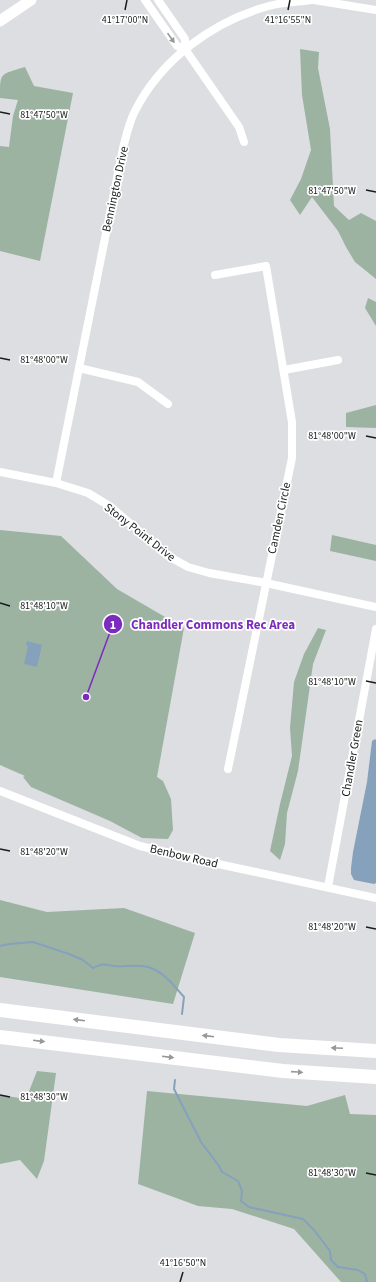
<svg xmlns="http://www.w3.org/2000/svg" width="376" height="1282" viewBox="0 0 376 1282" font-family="'Source Sans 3',sans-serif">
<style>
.green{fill:#9cb3a2}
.water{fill:#86a1bc}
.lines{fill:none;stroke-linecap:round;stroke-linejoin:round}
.stream{stroke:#86a1bc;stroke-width:2}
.street{stroke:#fff;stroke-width:8}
.secondary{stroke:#fff;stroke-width:11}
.highway{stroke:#fff;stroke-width:14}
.oneway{fill:#989899}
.ticks{fill:none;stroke:#1a1b1c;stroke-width:1.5}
.labels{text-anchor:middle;stroke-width:3.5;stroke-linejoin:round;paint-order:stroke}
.street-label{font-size:12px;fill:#1a1b1c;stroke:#fff}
.ticks-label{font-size:10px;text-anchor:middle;fill:#1a1b1c;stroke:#fff;stroke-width:3.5;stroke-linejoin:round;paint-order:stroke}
.leader{fill:none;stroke:#7b2cbf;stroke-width:1.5}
.callout-dot{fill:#7b2cbf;stroke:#fff;stroke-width:1.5}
.mark-label{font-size:12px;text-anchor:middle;font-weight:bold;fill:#fff}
.callout-label{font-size:13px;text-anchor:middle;font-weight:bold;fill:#7b2cbf;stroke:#fff;stroke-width:3.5;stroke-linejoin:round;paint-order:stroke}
</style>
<rect width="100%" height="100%" fill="#dcdee2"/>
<path class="green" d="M 300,49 L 319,52 L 318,68 L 330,129 L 334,206 L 349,220 L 361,213 L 376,221 L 376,279 L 355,262 L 346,247 L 338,231 L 312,197 L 300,215 L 290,200 L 301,179 L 311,150 L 302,95 Z
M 25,67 L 34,86 L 73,93 L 40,261 L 0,251 L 0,146 L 9,147 L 13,116 L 18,100 L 0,98 C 0,71 0,75 25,67 Z
M 368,298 L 376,302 L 376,326 L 365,308 Z
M 376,405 L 376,428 L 346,427 L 346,413 Z
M 0,530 L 61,536 L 117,589 L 184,628 L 157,777 L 163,781 L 171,799 L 173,830 L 168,839 L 142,838 L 110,821 L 31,787 L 23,777 L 25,776 L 0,765 Z
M 332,535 L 376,545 L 376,561 L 330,551 Z
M 318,628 L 326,630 L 313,664 L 298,771 L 287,813 L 285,844 L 280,860 L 270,851 L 280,804 L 292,756 L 290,728 L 294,682 L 304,654 Z
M 0,900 L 47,912 L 124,908 L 195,933 L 173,1004 L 0,977 Z
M 37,1071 L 56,1073 L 44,1161 L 37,1179 L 20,1160 L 0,1164 L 0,1095 L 26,1099 Z
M 147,1091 L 307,1106 L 345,1095 L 350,1114 L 376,1115 L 376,1282 L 341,1282 L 294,1229 L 232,1209 L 198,1206 L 138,1184 Z"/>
<path class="water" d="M 27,641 L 42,645 L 37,667 L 24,664 L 28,646 L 26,645 Z
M 375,739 L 376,740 L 376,883 L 374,884 L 354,880 L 351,874 L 351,868 L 353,852 L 367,782 L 372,741 Z"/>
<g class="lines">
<path class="stream" d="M 0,946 L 9,944 L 33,942 L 69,954 L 83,960 L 93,968 C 106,962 102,965 114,966 C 125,967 137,964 148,967 C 163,971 174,986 184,997 L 182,1014
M 175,1080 L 174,1089 L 201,1142 L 219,1166 L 222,1172 L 238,1181 L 242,1191 L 241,1201 L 249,1207 L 303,1219 L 314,1230 L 330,1251 L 331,1260 L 338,1267 L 358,1270 L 365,1274 L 367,1282"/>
<path class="street" d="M 145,0 L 177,46 L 185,49
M 158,0 L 185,39 L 185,49 L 239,127 L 244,142
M 314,0 L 376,10
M 215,275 L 266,266 L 292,422 L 292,458 L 228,769
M 79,368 L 138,382 L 168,404
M 284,370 L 338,360
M 0,472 L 56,483 L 88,493 L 111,507 L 168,556 L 188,567 L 209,573 L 266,583 L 376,607
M 56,483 L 123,148 C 126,137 129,123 134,113 C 160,60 213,21 269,6 C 283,2 298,2 312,0
M 0,791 L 140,846 L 195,859 L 376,898
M 328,887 L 376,629"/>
<path class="secondary" d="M 0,21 L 31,0"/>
<path class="highway" d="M 0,1010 L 279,1045 L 376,1051
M 0,1037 L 283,1071 L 376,1077"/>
</g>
<defs><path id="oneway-solid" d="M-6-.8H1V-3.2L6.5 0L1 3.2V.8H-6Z"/></defs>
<g class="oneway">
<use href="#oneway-solid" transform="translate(171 38) rotate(55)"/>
<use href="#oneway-solid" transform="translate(79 1020) rotate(-173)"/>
<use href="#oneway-solid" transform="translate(208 1036) rotate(-173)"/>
<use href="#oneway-solid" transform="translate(39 1041) rotate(7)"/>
<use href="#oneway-solid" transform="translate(337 1048) rotate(-177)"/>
<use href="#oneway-solid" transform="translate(168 1057) rotate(7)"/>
<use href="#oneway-solid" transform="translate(297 1072) rotate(4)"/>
</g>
<path class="ticks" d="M 125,10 L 127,0M 288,10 L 290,0M 0,112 L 10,114M 366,190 L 376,192M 0,358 L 10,360M 366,436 L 376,438M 0,603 L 10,606M 366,681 L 376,683M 0,849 L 10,851M 366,927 L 376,929M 0,1095 L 10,1097M 366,1173 L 376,1175M 180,1282 L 183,1272"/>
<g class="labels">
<g class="street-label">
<text transform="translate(115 189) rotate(-78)" y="4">Bennington Drive</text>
<text transform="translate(279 518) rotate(-78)" y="4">Camden Circle</text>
<text transform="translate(140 532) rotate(38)" y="4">Stony Point Drive</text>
<text transform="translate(352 758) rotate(-80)" y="4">Chandler Green</text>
<text transform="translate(184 856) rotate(13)" y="4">Benbow Road</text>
</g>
</g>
<g class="ticks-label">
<text x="125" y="23">41°17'00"N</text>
<text x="288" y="23">41°16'55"N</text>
<text x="44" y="118">81°47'50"W</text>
<text x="332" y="194">81°47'50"W</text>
<text x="44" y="363">81°48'00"W</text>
<text x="332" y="439">81°48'00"W</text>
<text x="44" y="609">81°48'10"W</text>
<text x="332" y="685">81°48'10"W</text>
<text x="44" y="855">81°48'20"W</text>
<text x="332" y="930">81°48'20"W</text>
<text x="44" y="1100">81°48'30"W</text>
<text x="332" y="1176">81°48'30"W</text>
<text x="183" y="1266">41°16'50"N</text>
</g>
<path class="leader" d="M86 697L113 624"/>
<g class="callout-dot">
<circle cx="86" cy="697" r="4"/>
<circle cx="113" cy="624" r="10"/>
</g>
<g class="mark-label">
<text x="113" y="629">1</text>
</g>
<g class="callout-label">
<text x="213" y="629">Chandler Commons Rec Area</text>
</g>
</svg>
